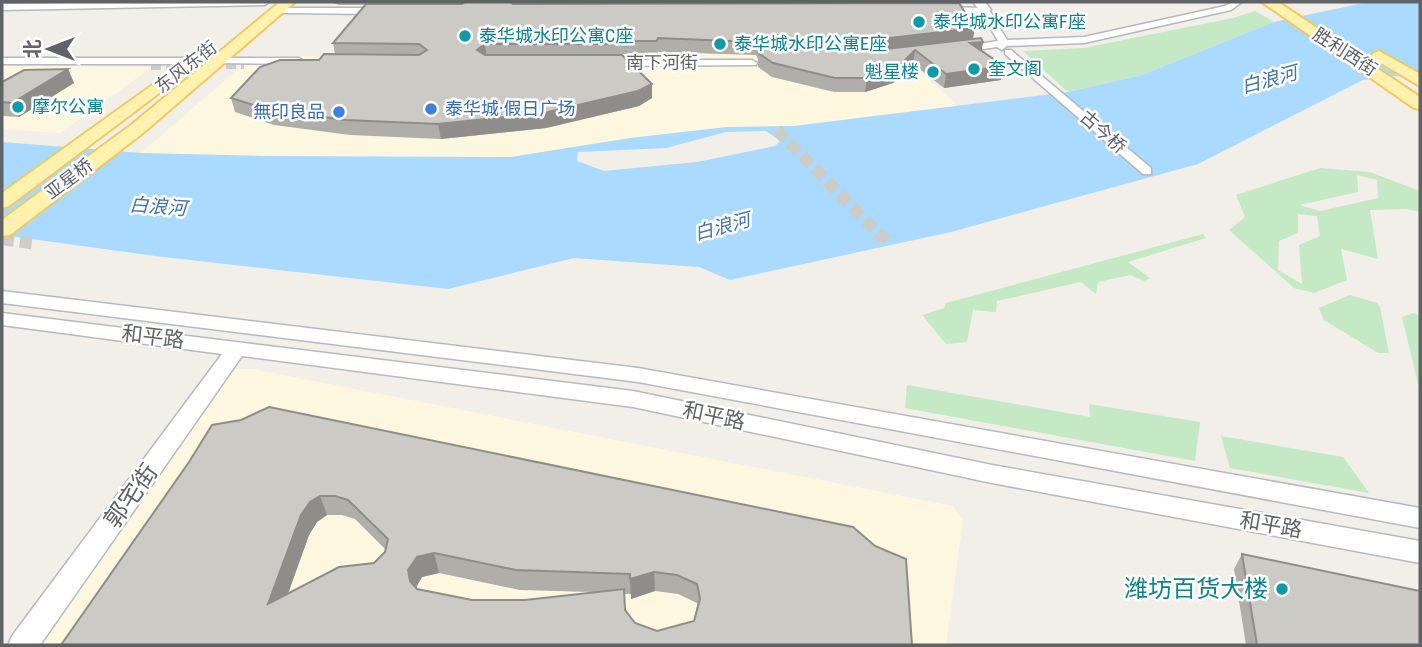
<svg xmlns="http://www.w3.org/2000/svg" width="1422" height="647" viewBox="0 0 1422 647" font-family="'Roboto Condensed','Noto Sans SC',sans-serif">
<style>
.commercial{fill:#fef7e0}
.green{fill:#c5e8c5;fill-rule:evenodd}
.water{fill:#aadaff;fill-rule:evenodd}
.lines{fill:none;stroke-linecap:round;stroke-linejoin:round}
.street-tunnel-far1{stroke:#ccccc8;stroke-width:10;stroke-dasharray:10 5;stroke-linecap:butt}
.street-tunnel{stroke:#ccccc8;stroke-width:12;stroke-dasharray:12 6;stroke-linecap:butt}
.street-casing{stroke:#b5b8bc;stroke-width:3}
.secondary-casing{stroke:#b6babf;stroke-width:3}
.primary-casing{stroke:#f2c960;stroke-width:4}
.street{fill:#fff;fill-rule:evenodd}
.secondary{fill:#fff;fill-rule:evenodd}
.primary{fill:#fff2af;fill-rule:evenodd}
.wall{fill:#afaea9;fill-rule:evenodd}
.shaded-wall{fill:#8f8d8a}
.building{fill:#cccac5;stroke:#8f8d8a;stroke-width:2;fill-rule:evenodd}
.culture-dot{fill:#0f9aa8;stroke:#fff;stroke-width:2.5}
.shop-dot{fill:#3f7fe0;stroke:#fff;stroke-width:2.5}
.labels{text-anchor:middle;stroke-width:5;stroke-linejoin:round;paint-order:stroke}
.far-culture-label{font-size:18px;fill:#0d838f;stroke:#fff;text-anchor:start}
.far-street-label{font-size:18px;fill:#5f6368;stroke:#fff}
.far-shop-label{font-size:18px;fill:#366cbe;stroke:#fff;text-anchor:start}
.far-water-label{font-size:19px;font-style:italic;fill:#4174aa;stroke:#fff}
.street-label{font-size:21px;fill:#5f6368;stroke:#fff}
.near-street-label{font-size:24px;fill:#5f6368;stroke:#fff}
.near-culture-label{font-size:24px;fill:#0d838f;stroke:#fff;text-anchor:end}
</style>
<rect width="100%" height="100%" fill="#f1efe8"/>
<path class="commercial" d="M 329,2 L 587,2 L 908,60 L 958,106 L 794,126 L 727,127 L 630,138 L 511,157 L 395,158 L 141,153 L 253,56 L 418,56 L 443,15 L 340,15 L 344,7 Z
M 2,66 L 152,67 L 60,133 L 2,129 Z
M 230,369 L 253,369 L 953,506 L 963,520 L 946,645 L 38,645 Z"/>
<path class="green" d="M 1255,11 L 1274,22 L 1142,75 L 1068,92 L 1023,51 L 1084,48 L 1233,18 Z
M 1320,168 L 1370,172 L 1420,191 L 1420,212 L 1407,209 L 1370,210 L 1378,259 L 1341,249 L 1347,280 L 1314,293 L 1294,288 L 1229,230 L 1245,217 L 1236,195 ZM 1357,175 L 1377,180 L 1378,198 L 1320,211 L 1299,205 L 1358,192 ZM 1298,214 L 1317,216 L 1320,236 L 1299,245 L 1302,284 L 1278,270 L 1279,241 L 1298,233 Z
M 1203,234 L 1206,238 L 1128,262 L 1150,278 L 1144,281 L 1130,275 L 1098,282 L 1096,294 L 1081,282 L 997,301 L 996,312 L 973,310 L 967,342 L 946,344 L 922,315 L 944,308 L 946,303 Z
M 1350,295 L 1377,303 L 1380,307 L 1389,353 L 1378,353 L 1324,320 L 1319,308 Z
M 1413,313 L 1420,316 L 1420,392 L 1402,317 Z
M 907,385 L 1090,417 L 1089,404 L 1200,422 L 1195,461 L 905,408 Z
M 1221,436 L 1343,457 L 1369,493 L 1230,468 Z"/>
<path class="water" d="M 1368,2 L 1420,2 L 1420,73 L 1363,80 L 1198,164 L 951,232 L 730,280 L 699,267 L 574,258 L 448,289 L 155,256 L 2,235 L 2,142 L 141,153 L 262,156 L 511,157 L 630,138 L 727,127 L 794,126 L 1068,92 L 1142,75 L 1274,22 ZM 766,131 L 780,141 L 775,146 L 697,162 L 604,171 L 577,161 L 578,152 L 666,148 L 726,132 Z"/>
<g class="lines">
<path class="street-tunnel-far1" d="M 151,65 L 244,64"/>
<path class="street-tunnel" d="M 777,130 L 887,242
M 2,239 L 36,244"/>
<defs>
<path id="street" d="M 142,2 L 269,2 L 265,5 L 2,10 L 2,4 Z
M 1232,2 L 1242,2 L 1231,10 L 1084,43 L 1007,46 L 1002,50 L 997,47 L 963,52 L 958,49 L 960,47 L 998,41 L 982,13 L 941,13 L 937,10 L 941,7 L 988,8 L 1007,40 L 1084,37 L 1225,6 Z
M 277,8 L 379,8 L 383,11 L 379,14 L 280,13 L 277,12 Z
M 1005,50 L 1011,50 L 1151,168 L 1151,174 L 1143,174 L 1005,54 Z
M 2,58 L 195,58 L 200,61 L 195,64 L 2,64 Z
M 218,58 L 299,58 L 304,61 L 299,64 L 221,63 L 218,62 Z
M 752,60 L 757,63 L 756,65 L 609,66 L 604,63 L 609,60 Z"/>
<path id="secondary" d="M 973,2 L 985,2 L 991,10 L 981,12 Z
M 2,291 L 638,368 L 1420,508 L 1420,528 L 638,382 L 2,303 Z
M 2,313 L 633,391 L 992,465 L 1420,541 L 1420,563 L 992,483 L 633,407 L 242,356 L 40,645 L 8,645 L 12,636 L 222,354 L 2,325 Z"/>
<path id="primary" d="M 280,2 L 295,2 L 143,133 L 10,235 L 2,236 L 2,220 L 131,125 Z
M 1262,2 L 1278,2 L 1420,97 L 1420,109 L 1414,108 Z
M 201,50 L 209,55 L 206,58 L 9,206 L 2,208 L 2,193 Z
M 1379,51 L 1420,74 L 1420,86 L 1374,59 L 1371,56 L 1374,53 Z"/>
</defs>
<use href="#street" class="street-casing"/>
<use href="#secondary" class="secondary-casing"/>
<use href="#primary" class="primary-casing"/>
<use href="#street" class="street"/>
<use href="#secondary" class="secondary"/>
<use href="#primary" class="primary"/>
</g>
<path class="wall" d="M 329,2 L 948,2 L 948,3 L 975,28 L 973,39 L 983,42 L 981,51 L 1004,66 L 1001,80 L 944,88 L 913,64 L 893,83 L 865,92 L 834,92 L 772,77 L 758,67 L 758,59 L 756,55 L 658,52 L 658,54 L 612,54 L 652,98 L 639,106 L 546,128 L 441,139 L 350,135 L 274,125 L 235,112 L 231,98 L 335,54 L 333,43 L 365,5 L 339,5 Z
M 68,69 L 74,83 L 19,117 L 2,116 L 2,82 Z
M 212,425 L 912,645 L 61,645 L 189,462 ZM 327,515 L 342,515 L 355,519 L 385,549 L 385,552 L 374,563 L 288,594 L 309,535 L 317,522 ZM 439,573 L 520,590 L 592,592 L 525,600 L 472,600 L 417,589 L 416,588 L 422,577 ZM 655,591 L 678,594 L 697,603 L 697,606 L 694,621 L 657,631 L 635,623 L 626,610 L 624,594 L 631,594 L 631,599 Z
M 1242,554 L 1420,645 L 1246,645 L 1234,569 Z"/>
<path class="shaded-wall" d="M 975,28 L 972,41 L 881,52 L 880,47 L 882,39 Z
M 983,42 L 981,55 L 970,43 Z
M 485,44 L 487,57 L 477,50 Z
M 915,50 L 913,64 L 893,83 L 865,92 L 867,78 Z
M 1004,66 L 1001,80 L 944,88 L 946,74 Z
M 68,69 L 74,83 L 19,117 L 12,103 Z
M 652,84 L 652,98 L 639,106 L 546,128 L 441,139 L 438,124 Z
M 320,496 L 327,515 L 317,522 L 309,535 L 277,624 L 268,604 L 301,515 L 310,502 Z
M 434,553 L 439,573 L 422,577 L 414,590 L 410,581 L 408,570 L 417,557 Z
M 654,572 L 655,591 L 631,599 L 630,579 Z"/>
<path class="building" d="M 465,2 L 511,2 L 513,4 L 959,3 L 975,28 L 882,39 L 880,47 L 886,49 L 981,38 L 983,42 L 970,43 L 1004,66 L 946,74 L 915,50 L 895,70 L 867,78 L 835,78 L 773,63 L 758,53 L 760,49 L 756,42 L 658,38 L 657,41 L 608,41 L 611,44 L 485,44 L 477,50 L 485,55 L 622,55 L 652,84 L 638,91 L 544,113 L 438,124 L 346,120 L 270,110 L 231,98 L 260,67 L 280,60 L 319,60 L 324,54 L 419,55 L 427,50 L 419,44 L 333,43 L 366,4 L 462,4 Z
M 68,69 L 12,103 L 2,102 L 2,82 L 24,70 Z
M 269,407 L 853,527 L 875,546 L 906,559 L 912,645 L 61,645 L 189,462 L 212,425 L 241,420 ZM 320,496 L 335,496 L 348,500 L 388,539 L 385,552 L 374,563 L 339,567 L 268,604 L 301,515 L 310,502 ZM 434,553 L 516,570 L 630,574 L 630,579 L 654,572 L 677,575 L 697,584 L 700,599 L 694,621 L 657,631 L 635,623 L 625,610 L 624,589 L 525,600 L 472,600 L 417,589 L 410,581 L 408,570 L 417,557 Z
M 1242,554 L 1420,591 L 1420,645 L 1257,645 Z"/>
<g class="culture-dot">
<circle cx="919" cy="22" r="7"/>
<circle cx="465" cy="36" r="7"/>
<circle cx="720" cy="44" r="7"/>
<circle cx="974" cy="69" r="7"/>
<circle cx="933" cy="72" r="7"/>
<circle cx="18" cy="107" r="7"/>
<circle cx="1282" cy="589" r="7"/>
</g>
<g class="shop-dot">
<circle cx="431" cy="109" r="7"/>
<circle cx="339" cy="112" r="7"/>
</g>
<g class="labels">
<g class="far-culture-label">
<text x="933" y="28">泰华城水印公寓F座</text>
<text x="479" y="42">泰华城水印公寓C座</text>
<text x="734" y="50">泰华城水印公寓E座</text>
<text x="988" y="75">奎文阁</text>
<text x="919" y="78" text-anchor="end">魁星楼</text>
<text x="32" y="113">摩尔公寓</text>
</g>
<g class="far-street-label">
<text transform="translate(1345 52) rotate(33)" y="6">胜利西街</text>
<text x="662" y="69">南下河街</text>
<text transform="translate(186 67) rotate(-38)" y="6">东风东街</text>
<text transform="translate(1103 132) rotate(41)" y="6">古今桥</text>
<text transform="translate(69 179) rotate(-37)" y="6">亚星桥</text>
</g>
<g class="far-shop-label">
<text x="445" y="115">泰华城·假日广场</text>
<text x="325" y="118" text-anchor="end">無印良品</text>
</g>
<g class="far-water-label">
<text transform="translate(1269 79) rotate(-15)" y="7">白浪河</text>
<text transform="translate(158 206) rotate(4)" y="7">白浪河</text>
<text transform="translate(722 226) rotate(-15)" y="7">白浪河</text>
</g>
<g class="street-label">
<text transform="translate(153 337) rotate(7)" y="7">和平路</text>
<text transform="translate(714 416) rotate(12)" y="7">和平路</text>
<text transform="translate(1271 525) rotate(10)" y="7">和平路</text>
</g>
<g class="near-street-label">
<text transform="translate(131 496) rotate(-54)" y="8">郭宅街</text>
</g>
<g class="near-culture-label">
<text x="1268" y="597">潍坊百货大楼</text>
</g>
</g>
<rect width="1422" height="647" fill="none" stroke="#5f6368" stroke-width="7"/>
<g transform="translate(49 49) rotate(270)" stroke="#ffffff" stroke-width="5" paint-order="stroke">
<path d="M0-5L12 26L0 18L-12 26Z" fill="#5f6368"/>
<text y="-10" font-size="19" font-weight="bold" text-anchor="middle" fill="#5f6368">北</text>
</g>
</svg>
